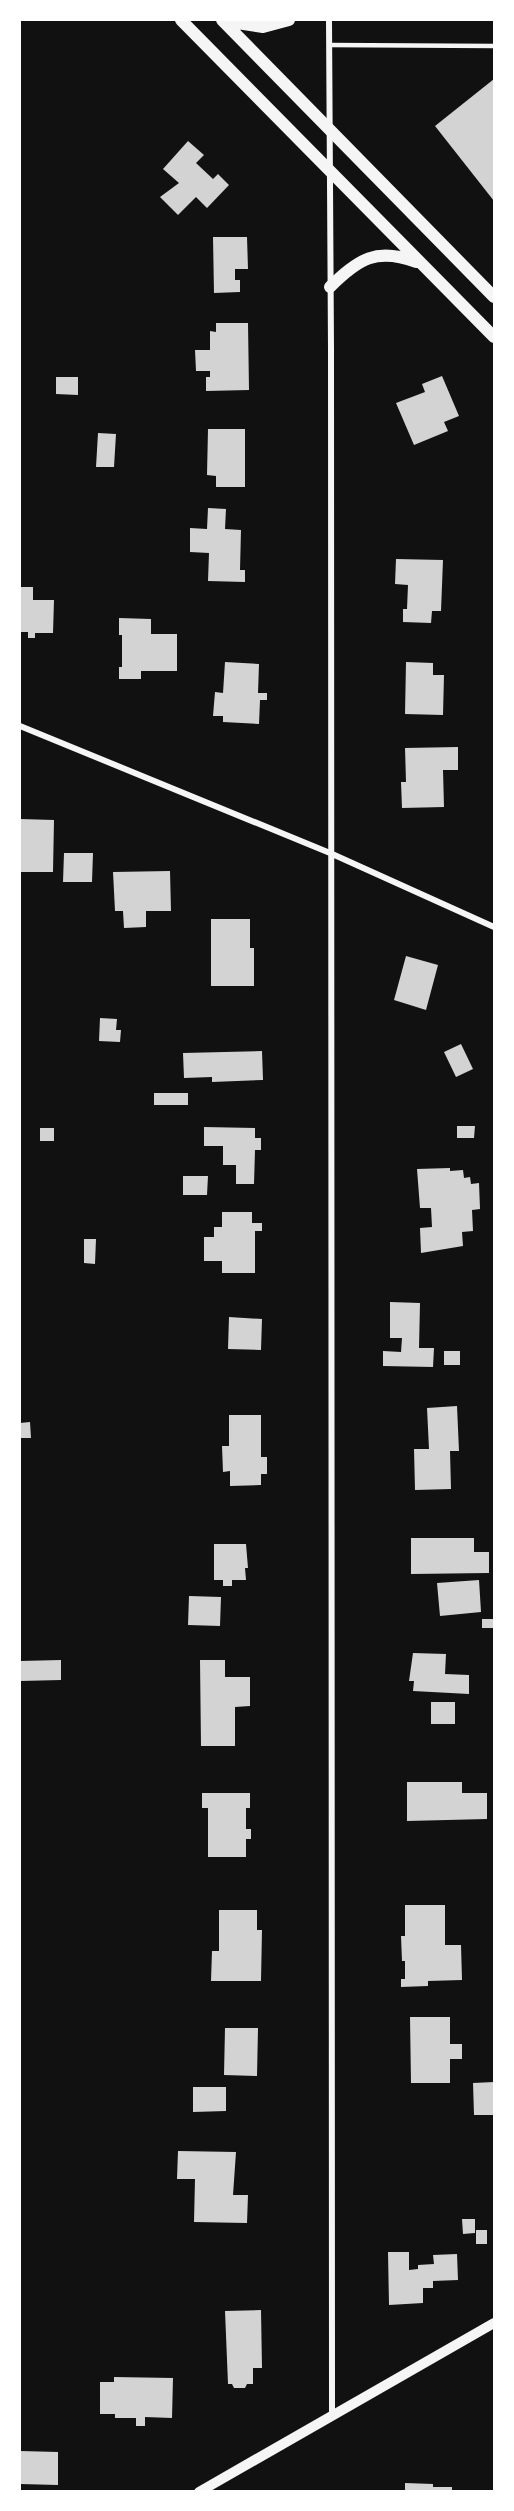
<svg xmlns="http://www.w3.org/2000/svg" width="514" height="2511" viewBox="0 0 514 2511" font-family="'Asap Condensed',sans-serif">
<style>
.building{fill:#d3d3d3}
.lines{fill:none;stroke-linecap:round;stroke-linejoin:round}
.service{stroke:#f5f5f5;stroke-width:4.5}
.minor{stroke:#f5f5f5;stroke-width:6}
.tertiary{stroke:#f5f5f5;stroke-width:10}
.secondary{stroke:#f5f5f5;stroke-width:12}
</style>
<rect width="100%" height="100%" fill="#111"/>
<path class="building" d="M 494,79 L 494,201 L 435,126 Z
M 188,141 L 204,155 L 196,163 L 213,179 L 218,174 L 229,185 L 207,208 L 196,197 L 178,215 L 160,197 L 179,183 L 163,169 Z
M 213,237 L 247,237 L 248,269 L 235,269 L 235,280 L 240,280 L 240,292 L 214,293 Z
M 216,323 L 248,323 L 249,390 L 206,391 L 206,377 L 210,377 L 210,371 L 196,371 L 195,350 L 210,350 L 210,331 L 216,332 Z
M 442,376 L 459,416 L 444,422 L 448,431 L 414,445 L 396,403 L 425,392 L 422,384 Z
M 56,377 L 78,377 L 78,395 L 56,394 Z
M 208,429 L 245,429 L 245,487 L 216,487 L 216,476 L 207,475 Z
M 98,433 L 116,434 L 114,467 L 96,467 Z
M 208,508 L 226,509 L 225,529 L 241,530 L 240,570 L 245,570 L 245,582 L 208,581 L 209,553 L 190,552 L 190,528 L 207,529 Z
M 396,559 L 443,560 L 441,611 L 432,611 L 431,623 L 403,622 L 403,609 L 407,609 L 408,585 L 395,584 Z
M 20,587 L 33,587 L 33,600 L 54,600 L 53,633 L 35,633 L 35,638 L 28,638 L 28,632 L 20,632 Z
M 119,618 L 151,619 L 151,634 L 177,634 L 177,671 L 141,671 L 141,679 L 119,679 L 119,667 L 122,667 L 122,635 L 119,635 Z
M 225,662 L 259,664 L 258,693 L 267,693 L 267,700 L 260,700 L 259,724 L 223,722 L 223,716 L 213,716 L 215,692 L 223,693 Z
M 406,662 L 433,663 L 433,675 L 444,675 L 443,715 L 405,714 Z
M 458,747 L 458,770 L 443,770 L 444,807 L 402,808 L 401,782 L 406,782 L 405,748 Z
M 20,819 L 54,820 L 53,872 L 20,872 Z
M 64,853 L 93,853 L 92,882 L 63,882 Z
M 170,871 L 171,911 L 146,911 L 146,927 L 124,928 L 123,911 L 115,911 L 113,872 Z
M 211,919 L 250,919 L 250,948 L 254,948 L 254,986 L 211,986 Z
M 406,956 L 438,965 L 426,1010 L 394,1000 Z
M 100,1018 L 117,1019 L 116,1030 L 121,1030 L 120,1042 L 99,1041 Z
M 461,1044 L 473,1069 L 456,1077 L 444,1052 Z
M 262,1051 L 263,1080 L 212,1082 L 212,1077 L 184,1078 L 183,1053 Z
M 154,1093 L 188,1093 L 188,1105 L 154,1105 Z
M 457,1126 L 475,1126 L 474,1138 L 457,1138 Z
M 204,1127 L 255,1128 L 255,1138 L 261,1138 L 261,1150 L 255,1150 L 254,1184 L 236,1184 L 236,1165 L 223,1165 L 223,1146 L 204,1146 Z
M 40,1128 L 54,1128 L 54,1141 L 40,1141 Z
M 450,1168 L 450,1171 L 463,1170 L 464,1178 L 470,1177 L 471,1184 L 479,1183 L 480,1209 L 472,1210 L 473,1231 L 462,1232 L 463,1246 L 421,1253 L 420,1228 L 432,1227 L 431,1208 L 420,1208 L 417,1169 Z
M 183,1176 L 208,1176 L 207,1195 L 183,1195 Z
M 222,1212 L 252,1212 L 252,1223 L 262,1223 L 262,1231 L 255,1231 L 255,1273 L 222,1273 L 222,1261 L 204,1261 L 204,1237 L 214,1237 L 214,1227 L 222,1227 Z
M 84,1239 L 96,1239 L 95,1264 L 84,1263 Z
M 390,1302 L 420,1303 L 419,1348 L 434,1348 L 433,1367 L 383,1366 L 383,1351 L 401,1352 L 402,1338 L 390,1338 Z
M 229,1317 L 262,1319 L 261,1350 L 228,1349 Z
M 444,1351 L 460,1351 L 460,1365 L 444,1365 Z
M 457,1406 L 459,1451 L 450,1451 L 451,1489 L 415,1490 L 414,1449 L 429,1449 L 427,1408 Z
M 229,1415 L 261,1415 L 261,1457 L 267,1457 L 267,1474 L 261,1474 L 261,1485 L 230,1486 L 230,1471 L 223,1472 L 222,1446 L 229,1446 Z
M 30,1422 L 31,1438 L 20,1438 L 20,1423 Z
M 411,1538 L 474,1538 L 474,1552 L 489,1552 L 489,1573 L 411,1574 Z
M 214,1544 L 246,1544 L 248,1568 L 245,1568 L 246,1580 L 232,1580 L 232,1586 L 223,1586 L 223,1580 L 214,1580 Z
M 479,1580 L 481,1612 L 440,1616 L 437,1583 Z
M 189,1596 L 221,1597 L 220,1626 L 188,1625 Z
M 482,1619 L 494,1619 L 494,1628 L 482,1628 Z
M 413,1653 L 446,1654 L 445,1674 L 469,1675 L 469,1694 L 413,1691 L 414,1681 L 409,1681 Z
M 61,1660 L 61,1680 L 20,1681 L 20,1661 Z
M 200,1660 L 225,1660 L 225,1677 L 250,1677 L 250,1706 L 235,1707 L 235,1746 L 201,1746 Z
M 431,1702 L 455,1702 L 455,1724 L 431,1724 Z
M 407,1782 L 462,1782 L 462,1793 L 487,1793 L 487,1819 L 407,1821 Z
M 202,1793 L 250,1793 L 250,1808 L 246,1808 L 246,1829 L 251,1829 L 251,1839 L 246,1839 L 246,1857 L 208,1857 L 208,1808 L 202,1808 Z
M 405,1905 L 445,1905 L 445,1945 L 461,1945 L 462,1980 L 428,1981 L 428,1986 L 401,1987 L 401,1979 L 405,1979 L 405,1961 L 402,1961 L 401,1936 L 405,1936 Z
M 219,1910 L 257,1910 L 257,1930 L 262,1930 L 261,1981 L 211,1981 L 212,1951 L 219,1951 Z
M 410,2017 L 450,2017 L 450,2044 L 462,2044 L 462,2059 L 450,2059 L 450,2083 L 411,2083 Z
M 225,2028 L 258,2028 L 257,2076 L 224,2075 Z
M 494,2082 L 494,2115 L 474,2115 L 473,2083 Z
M 193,2087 L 226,2087 L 226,2111 L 193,2112 Z
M 178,2151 L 236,2152 L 233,2195 L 248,2195 L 247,2223 L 194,2222 L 195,2179 L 177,2179 Z
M 462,2219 L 475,2219 L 475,2233 L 463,2234 Z
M 476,2230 L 487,2230 L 487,2244 L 476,2244 Z
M 388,2252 L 409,2252 L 409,2270 L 418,2269 L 418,2265 L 434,2264 L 433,2255 L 457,2254 L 458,2280 L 433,2281 L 433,2288 L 423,2288 L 423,2303 L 389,2305 Z
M 261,2310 L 262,2368 L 253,2368 L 253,2384 L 247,2384 L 245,2388 L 234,2388 L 232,2384 L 228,2384 L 225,2311 Z
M 114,2377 L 173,2378 L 172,2418 L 145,2417 L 145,2426 L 136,2426 L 136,2418 L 115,2418 L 115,2414 L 100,2414 L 100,2382 L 114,2382 Z
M 20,2451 L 58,2452 L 58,2485 L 20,2484 Z
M 405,2483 L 433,2484 L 433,2487 L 452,2487 L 452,2492 L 405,2492 Z"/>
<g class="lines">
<path class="service" d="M 329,45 L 494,46"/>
<path class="minor" d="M 329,20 L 331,348 L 332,2415
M 20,726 L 330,853 L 494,927"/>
<path class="tertiary" d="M 199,2492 L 494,2323"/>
<path class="secondary" d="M 181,20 L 494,337
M 222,20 L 494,297
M 224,21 L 263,27 L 289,20
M 330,287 C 358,259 377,247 416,262"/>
</g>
<rect width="514" height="2511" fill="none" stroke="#ffffff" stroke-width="42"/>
</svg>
